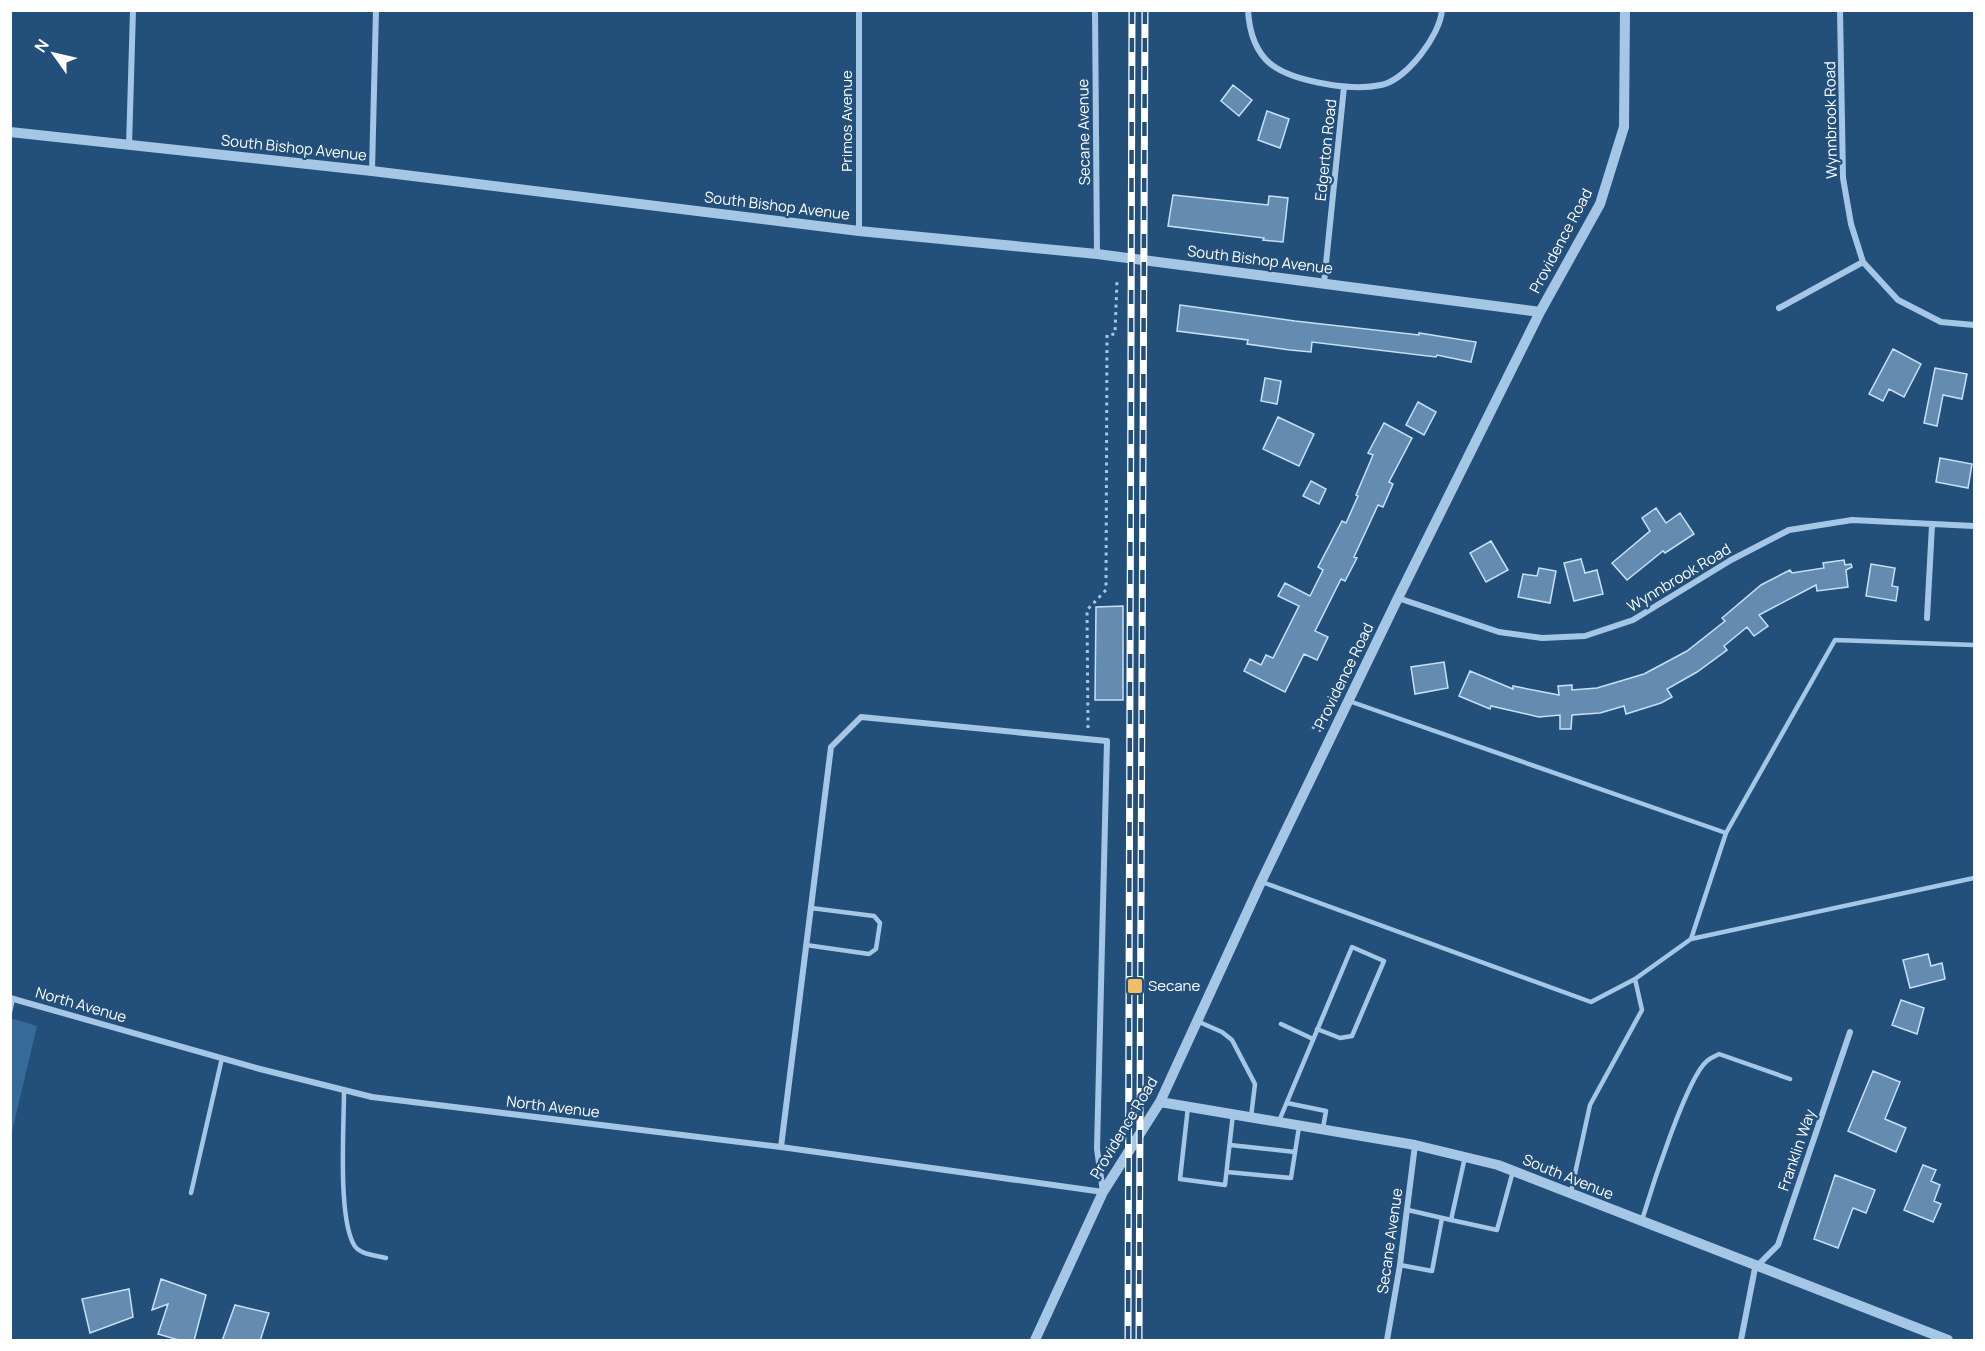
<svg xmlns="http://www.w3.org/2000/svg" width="1985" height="1351" viewBox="0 0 1985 1351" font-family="Manrope,sans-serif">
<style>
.green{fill:#366a98}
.building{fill:#648cb1;stroke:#c8e0f4;stroke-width:1.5}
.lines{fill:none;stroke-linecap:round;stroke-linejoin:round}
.path{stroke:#a5c7e5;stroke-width:3;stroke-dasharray:3 4.5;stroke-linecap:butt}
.service{stroke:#a5c7e5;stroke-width:4.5}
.minor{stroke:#a5c7e5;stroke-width:6}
.tertiary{stroke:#a5c7e5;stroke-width:10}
.rail-casing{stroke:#fff;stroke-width:7}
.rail{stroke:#23507b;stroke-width:4.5;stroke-dasharray:14;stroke-linecap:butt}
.poi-dot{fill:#f0be68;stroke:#23507b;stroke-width:2}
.labels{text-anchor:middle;stroke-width:4.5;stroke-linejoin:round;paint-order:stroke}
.street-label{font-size:15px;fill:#fff;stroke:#23507b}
.poi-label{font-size:15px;fill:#fff;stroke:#23507b;text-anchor:start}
</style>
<rect width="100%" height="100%" fill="#23507b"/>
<path class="green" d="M 11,1018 L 37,1026 L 11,1136 L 10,1018 Z"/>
<path class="building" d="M 1233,85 L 1252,100 L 1239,116 L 1221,101 Z
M 1267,111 L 1289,119 L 1280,148 L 1258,140 Z
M 1173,195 L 1268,205 L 1269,196 L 1288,198 L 1283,242 L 1263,240 L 1264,238 L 1168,226 Z
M 1180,305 L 1295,321 L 1419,335 L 1419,333 L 1476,342 L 1471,362 L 1437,355 L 1436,357 L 1312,342 L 1311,352 L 1290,350 L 1247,344 L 1248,340 L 1177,331 Z
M 1893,349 L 1921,364 L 1904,397 L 1889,389 L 1883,401 L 1869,394 Z
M 1935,368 L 1967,374 L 1962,399 L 1943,395 L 1937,426 L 1924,423 Z
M 1265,378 L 1281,381 L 1277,404 L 1261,401 Z
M 1418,402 L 1436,412 L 1424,435 L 1406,425 Z
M 1278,417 L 1314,434 L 1299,466 L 1263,449 Z
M 1384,423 L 1412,438 L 1389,482 L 1393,484 L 1383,507 L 1378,505 L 1354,557 L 1357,558 L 1345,581 L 1341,579 L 1315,631 L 1328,637 L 1317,660 L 1304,654 L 1285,692 L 1244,671 L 1250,659 L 1261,665 L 1266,655 L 1273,658 L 1299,606 L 1278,596 L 1285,583 L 1310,596 L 1323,570 L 1318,567 L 1342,521 L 1346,523 L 1358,496 L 1356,495 L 1373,455 L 1368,453 Z
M 1940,458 L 1972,464 L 1968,488 L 1936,482 Z
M 1311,481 L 1326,489 L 1319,504 L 1303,496 Z
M 1656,508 L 1666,523 L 1680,513 L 1694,534 L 1665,553 L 1663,551 L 1627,580 L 1612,563 L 1650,531 L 1642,518 Z
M 1491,541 L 1508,570 L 1486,582 L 1470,553 Z
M 1581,559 L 1585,573 L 1597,570 L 1603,594 L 1574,601 L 1564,563 Z
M 1844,560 L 1845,565 L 1851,564 L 1852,567 L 1846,570 L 1848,587 L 1817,591 L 1816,585 L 1759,615 L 1768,626 L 1754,636 L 1747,627 L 1724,646 L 1727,650 L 1697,672 L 1667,689 L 1672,697 L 1661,703 L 1626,714 L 1624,706 L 1600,713 L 1572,715 L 1571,729 L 1560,729 L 1560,715 L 1539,717 L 1491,706 L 1490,709 L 1459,696 L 1470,671 L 1513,689 L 1513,686 L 1559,695 L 1558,686 L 1572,685 L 1572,690 L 1597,688 L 1644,674 L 1687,651 L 1725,621 L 1722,618 L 1761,585 L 1790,570 L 1792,573 L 1824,568 L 1823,563 Z
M 1871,564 L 1895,568 L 1892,586 L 1898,587 L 1896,601 L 1866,596 Z
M 1539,568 L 1556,571 L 1550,603 L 1518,597 L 1523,574 L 1537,576 Z
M 1123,606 L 1123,700 L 1095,700 L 1096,607 Z
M 1444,662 L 1448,688 L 1415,694 L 1411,667 Z
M 1928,954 L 1931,966 L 1942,963 L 1945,979 L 1910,988 L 1903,960 Z
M 1901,1000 L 1924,1008 L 1917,1034 L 1892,1025 Z
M 1873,1071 L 1900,1082 L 1885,1119 L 1906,1128 L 1896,1152 L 1848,1131 Z
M 1923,1165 L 1936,1170 L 1931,1181 L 1940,1185 L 1934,1201 L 1941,1204 L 1933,1222 L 1904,1210 Z
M 1835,1175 L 1875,1190 L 1866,1213 L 1853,1208 L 1838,1248 L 1814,1239 Z
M 161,1279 L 206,1295 L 194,1341 L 182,1341 L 158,1334 L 168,1304 L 152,1310 Z
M 129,1289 L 133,1317 L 90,1333 L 82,1299 Z
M 235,1305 L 269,1313 L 260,1341 L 222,1341 Z"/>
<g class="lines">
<path class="path" d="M 1312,727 L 1321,731
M 1088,728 L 1087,610 L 1106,590 L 1107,335 L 1115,334 L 1117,280"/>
<path class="service" d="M 1349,701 L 1726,833
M 1262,882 L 1591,1002 L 1635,979 L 1691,939 L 1974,878
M 1691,939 L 1726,833 L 1835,640 L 1974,645
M 806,945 L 869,954 L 876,949 L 880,923 L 874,916 L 811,908
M 10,1012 L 13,998
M 1197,1021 L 1222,1032 L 1232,1040 L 1255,1084 L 1251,1117
M 1281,1024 L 1313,1039
M 344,1090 C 344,1126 338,1213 353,1243 C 358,1255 375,1255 386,1258
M 1287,1103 L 1326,1111 L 1323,1128
M 1188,1107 L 1180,1179 L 1225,1185 L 1233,1114
M 1279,1121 L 1352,947 L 1384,961 L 1352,1036 L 1340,1038 L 1317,1029
M 1230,1145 L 1295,1152
M 1465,1157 L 1451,1220 L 1497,1230 L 1513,1171
M 1227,1172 L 1291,1178 L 1299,1127
M 1571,1192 L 1590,1105 L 1642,1010 L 1635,979
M 191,1193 L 222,1058
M 1408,1210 L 1451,1220
M 1642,1220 C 1651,1190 1687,1077 1707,1061 C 1710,1058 1716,1056 1719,1054 L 1790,1079
M 1400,1265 L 1432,1271 L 1442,1218"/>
<path class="minor" d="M 859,10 L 859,231
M 1095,10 L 1097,254
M 1248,10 C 1251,63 1279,76 1326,84 C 1343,87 1363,89 1381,85 C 1406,80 1440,36 1442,10
M 1840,10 L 1843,178 L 1851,224 L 1863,262 L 1898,300 L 1941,322 L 1974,325
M 129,146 L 133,10
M 372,171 L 376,10
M 1324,283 L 1344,87
M 1779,308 L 1863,262
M 1398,598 L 1499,632 L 1542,638 L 1585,636 L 1633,620 L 1731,560 L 1789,530 L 1852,520 L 1974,526
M 1927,618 L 1932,525
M 10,998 L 260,1069 L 372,1097 L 781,1147 L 1103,1192 L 1097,1149 L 1107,741 L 861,717 L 831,747 L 781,1147
M 1387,1340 L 1400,1265 L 1415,1145
M 1741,1340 L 1755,1268 L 1778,1245 L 1850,1032"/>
<path class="tertiary" d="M 10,132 L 372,171 L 859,231 L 1097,254 L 1540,312
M 1160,1102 L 1415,1145 L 1498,1165 L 1948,1340
M 1035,1340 L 1103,1192 L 1160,1102 L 1261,882 L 1398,598 L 1540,312 L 1600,204 L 1624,127 L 1625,10"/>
<defs>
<path id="rail" d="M 1128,1340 L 1132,10
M 1139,1340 L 1145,10"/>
</defs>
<use href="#rail" class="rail-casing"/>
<use href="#rail" class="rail"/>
</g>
<rect class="poi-dot" x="1127" y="978" width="16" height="16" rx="3"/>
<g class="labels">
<g class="street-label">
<text transform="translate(1831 120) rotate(-91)" y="5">Wynnbrook Road</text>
<text transform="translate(847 121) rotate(-90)" y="5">Primos Avenue</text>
<text transform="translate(1084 132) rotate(-91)" y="5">Secane Avenue</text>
<text transform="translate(294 148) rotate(6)" y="5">South Bishop Avenue</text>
<text transform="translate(1326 150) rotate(-84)" y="5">Edgerton Road</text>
<text transform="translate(777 206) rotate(7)" y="5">South Bishop Avenue</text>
<text transform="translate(1561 241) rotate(-62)" y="5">Providence Road</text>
<text transform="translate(1260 260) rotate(7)" y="5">South Bishop Avenue</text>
<text transform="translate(1679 578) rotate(-31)" y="5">Wynnbrook Road</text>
<text transform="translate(1344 676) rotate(-64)" y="5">Providence Road</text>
<text transform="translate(81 1005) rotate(16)" y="5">North Avenue</text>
<text transform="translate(553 1107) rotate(7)" y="5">North Avenue</text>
<text transform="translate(1124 1128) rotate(-59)" y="5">Providence Road</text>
<text transform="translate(1797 1150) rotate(-71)" y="5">Franklin Way</text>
<text transform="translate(1568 1177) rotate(22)" y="5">South Avenue</text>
<text transform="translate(1390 1241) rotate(-82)" y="5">Secane Avenue</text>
</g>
<g class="poi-label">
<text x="1148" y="991">Secane</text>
</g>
</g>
<rect width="1985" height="1351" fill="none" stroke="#ffffff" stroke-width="24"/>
<g transform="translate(54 54) rotate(304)" stroke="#23507b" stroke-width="4.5" paint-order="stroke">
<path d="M0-4.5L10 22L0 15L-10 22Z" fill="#ffffff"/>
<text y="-9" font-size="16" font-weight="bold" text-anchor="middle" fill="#ffffff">N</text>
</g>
</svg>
